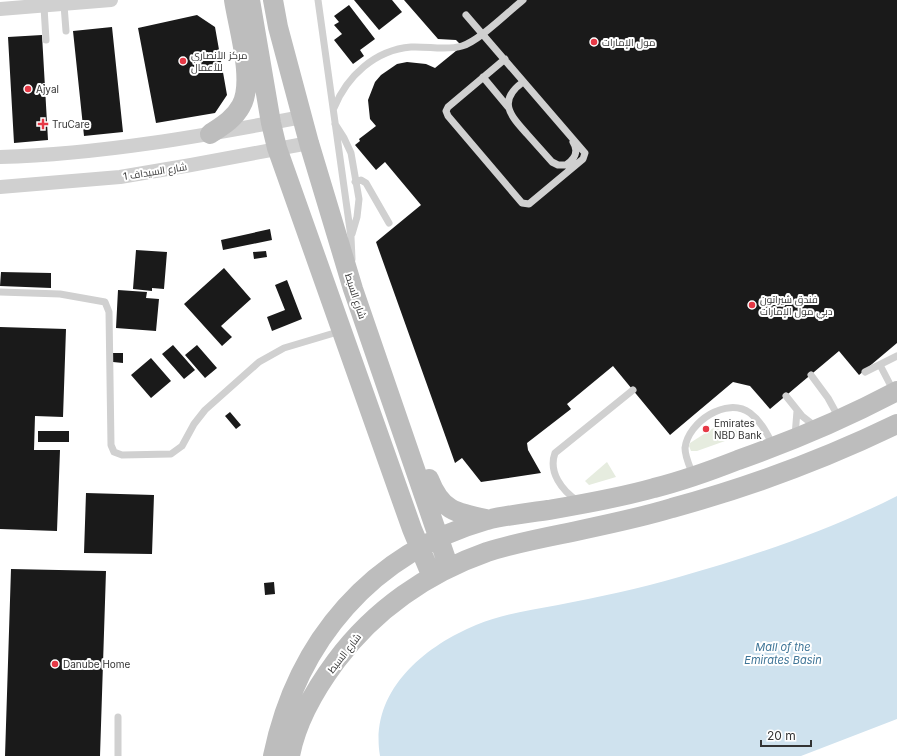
<svg xmlns="http://www.w3.org/2000/svg" width="897" height="756" viewBox="0 0 897 756" font-family="Inter,Cairo,sans-serif">
<style>
.green{fill:#e6ecdf}
.water{fill:#cfe2ee}
.building{fill:#1a1a1a}
.lines{fill:none;stroke-linecap:round;stroke-linejoin:round}
.lane{stroke:#d0d0d0;stroke-width:7}
.street{stroke:#d0d0d0;stroke-width:14}
.secondary{stroke:#bdbdbd;stroke-width:20}
.poi-dot{fill:#e63946;stroke:#fff;stroke-width:1.5}
.labels{text-anchor:middle;stroke-width:4;stroke-linejoin:round;paint-order:stroke}
.poi-label{font-size:10px;fill:#333;stroke:#fff;text-anchor:start}
.street-label{font-size:10px;fill:#333;stroke:#fff}
.water-label{font-size:11px;font-style:italic;fill:#3f7597;stroke:#fff}
</style>
<rect width="100%" height="100%" fill="#fff"/>
<path class="green" d="M 715,427 L 736,430 L 739,436 L 697,451 L 691,451 L 689,446 L 690,443 Z
M 607,462 L 616,477 L 589,485 L 585,481 Z"/>
<path class="water" d="M 897,496 L 897,719 L 801,756 L 380,756 C 369,692 423,647 476,625 C 502,614 531,610 558,605 C 598,597 639,589 679,577 C 753,556 828,531 897,496 Z"/>
<path class="building" d="M 354,0 L 392,0 L 402,12 L 379,30 Z
M 404,0 L 897,0 L 897,343 L 859,375 L 839,351 L 770,409 L 750,386 L 733,382 L 670,435 L 613,366 L 567,404 L 571,409 L 527,443 L 528,450 L 541,473 L 481,482 L 462,458 L 455,463 L 376,242 L 421,205 L 385,162 L 376,170 L 355,145 L 360,141 L 359,139 L 376,126 L 370,119 L 368,100 L 375,82 L 381,75 L 397,64 L 407,62 L 426,64 L 435,68 L 462,46 L 456,40 L 438,39 Z
M 349,5 L 375,39 L 360,50 L 364,56 L 353,64 L 334,40 L 342,34 L 334,25 L 339,22 L 334,16 Z
M 197,15 L 215,27 L 227,95 L 215,113 L 156,123 L 138,28 Z
M 112,27 L 123,132 L 84,136 L 73,31 Z
M 42,35 L 48,140 L 14,143 L 8,37 Z
M 270,229 L 272,240 L 223,250 L 221,240 Z
M 136,250 L 167,252 L 164,289 L 152,288 L 152,291 L 133,289 Z
M 266,251 L 267,257 L 254,259 L 253,252 Z
M 224,268 L 251,299 L 221,326 L 232,337 L 222,346 L 184,304 Z
M 1,272 L 51,273 L 51,288 L 0,286 Z
M 287,280 L 302,319 L 272,331 L 267,317 L 285,310 L 275,285 Z
M 118,290 L 147,292 L 146,298 L 159,299 L 156,331 L 116,328 Z
M 0,327 L 66,329 L 63,417 L 35,416 L 34,450 L 60,450 L 57,531 L 0,529 Z
M 173,345 L 195,370 L 184,379 L 162,354 Z
M 197,345 L 217,368 L 205,378 L 185,355 Z
M 113,353 L 123,353 L 123,363 L 113,362 Z
M 151,358 L 171,381 L 151,398 L 131,375 Z
M 230,412 L 241,425 L 236,429 L 225,416 Z
M 38,431 L 69,431 L 69,442 L 38,442 Z
M 86,493 L 154,495 L 152,554 L 84,553 Z
M 11,569 L 106,571 L 100,756 L 5,756 Z
M 274,582 L 275,594 L 265,595 L 264,583 Z"/>
<g class="lines">
<path class="lane" d="M 318,0 L 351,237 L 352,259
M 64,5 L 66,31
M 44,7 L 46,40
M 466,15 L 585,153 L 583,159 L 529,204 L 522,203 L 448,116 L 446,111 L 448,107 L 505,59
M 483,77 L 508,107
M 523,82 C 497,101 510,115 527,134 C 535,143 544,153 552,162 L 558,165 L 566,165 C 575,159 579,151 573,142
M 334,108 C 347,76 375,50 411,47 C 428,46 446,51 462,46 C 479,41 508,12 523,0
M 335,124 L 344,138 L 351,153 L 359,199 L 357,217 L 352,234
M 355,182 L 361,180 L 366,183 L 389,223
M 0,292 L 60,294 L 105,302 L 109,312 L 111,445 L 114,452 L 122,455 L 171,454 L 182,446 L 194,424 L 205,410 L 259,362 L 284,348 L 341,331
M 880,365 L 894,392
M 865,372 L 897,356
M 811,375 L 828,398 L 839,418
M 786,396 L 802,416 L 816,427
M 795,436 L 797,411
M 693,475 C 690,467 685,457 685,448 C 688,422 727,396 750,413 C 761,421 767,434 773,445
M 578,501 C 562,491 548,472 555,453 L 633,390
M 118,756 L 118,717"/>
<path class="street" d="M 0,9 L 111,0
M 0,157 C 102,154 202,136 302,117
M 0,187 L 120,177 L 191,165 L 309,143"/>
<path class="secondary" d="M 250,0 L 271,123 L 277,148 L 412,529 L 432,577
M 273,0 L 278,27 L 309,143 L 353,289 L 449,568
M 210,134 C 222,126 234,119 241,106 C 255,82 238,27 234,0
M 429,479 C 441,510 455,513 486,519
M 273,756 C 297,640 372,553 487,520 C 507,515 528,513 548,510 C 583,504 619,498 654,488 C 682,481 710,471 738,460 C 792,441 846,418 897,391
M 290,756 C 296,722 316,688 336,661 C 374,610 427,573 487,552 C 512,544 537,539 562,534 C 599,526 636,519 672,508 C 749,487 825,459 897,424"/>
</g>
<g class="poi-dot">
<circle cx="594" cy="42" r="4"/>
<circle cx="183" cy="61" r="4"/>
<circle cx="28" cy="89" r="4"/>
<path d="M41 118h4v4h4v4h-4v4h-4v-4h-4v-4h4z"/>
<circle cx="752" cy="305" r="4"/>
<circle cx="706" cy="429" r="4"/>
<circle cx="55" cy="664" r="4"/>
</g>
<g class="labels">
<g class="poi-label">
<text x="602" y="46">مول الإمارات</text>
<text x="191" y="59">مركز الأنصاري<tspan x="191" dy="12">للأعمال</tspan></text>
<text x="36" y="93">Ajyal</text>
<text x="52" y="128">TruCare</text>
<text x="760" y="303">فندق شيراتون<tspan x="760" dy="12">دبي مول الإمارات</tspan></text>
<text x="714" y="427">Emirates<tspan x="714" dy="12">NBD Bank</tspan></text>
<text x="63" y="668">Danube Home</text>
</g>
<g class="street-label">
<text transform="translate(155 171) rotate(-9)" y="4">شارع السيداف 1</text>
<text transform="translate(356 296) rotate(72)" y="4">شارع السبط</text>
<text transform="translate(344 653) rotate(-52)" y="4">شارع السبط</text>
</g>
<g class="water-label">
<text x="783" y="651">Mall of the<tspan x="783" dy="13">Emirates Basin</tspan></text>
</g>
</g>
<path d="M761 740v6h50v-6" fill="none" stroke="#333333" stroke-width="2"/>
<text x="767" y="740" font-size="12" fill="#333333" stroke="#ffffff" stroke-width="3" paint-order="stroke">20 m</text>
</svg>
